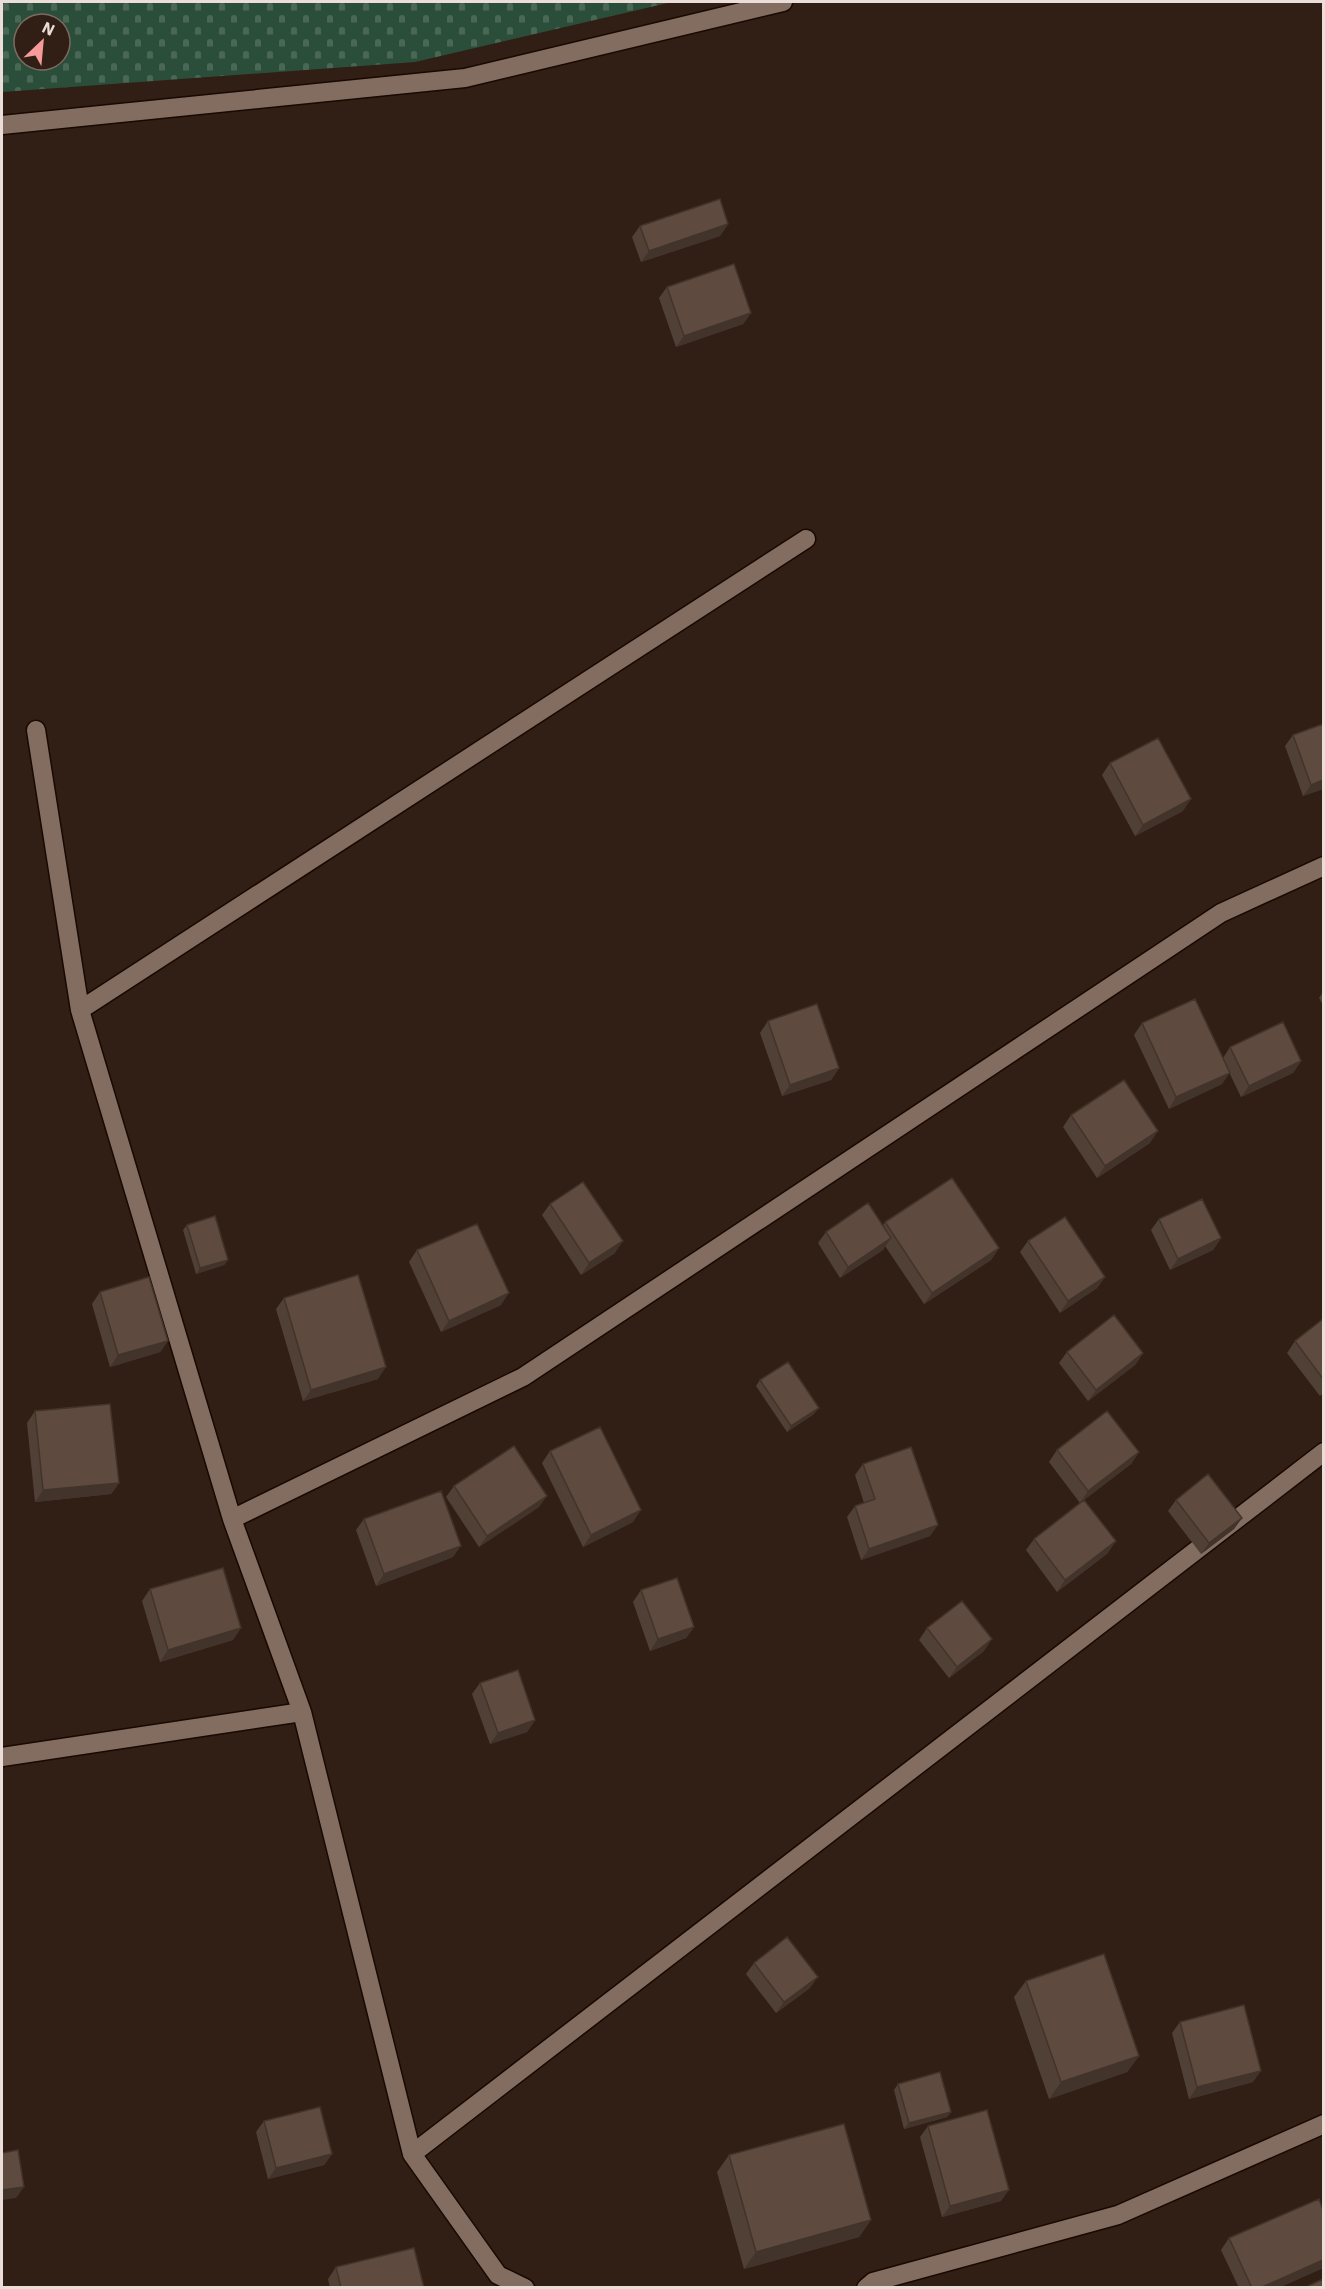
<svg xmlns="http://www.w3.org/2000/svg" width="1325" height="2289" viewBox="0 0 1325 2289" font-family="'IBM Plex Sans',sans-serif">
<style>
.cemetery{fill:url(#cemetery-stones);fill-rule:evenodd}
.lines{fill:none;stroke-linecap:round;stroke-linejoin:round}
.lane-casing{stroke:#180902;stroke-width:21}
.lane{stroke:#836d61;stroke-width:18}
.wall{fill:#514035}
.shaded-wall{fill:#42342b}
.building{fill:#5e4a3e;stroke:#42342b;stroke-width:1.5}
</style>
<defs>
<pattern id="cemetery-stones" width="16" height="16" patternUnits="userSpaceOnUse" patternTransform="scale(1.5)"><rect width="16" height="16" fill="#2b4e3a"/><path d="M2 7V4a2 2 0 0 1 4 0v3zM10 15v-3a2 2 0 0 1 4 0v3z" fill="#4a6756"/></pattern>
</defs>
<rect width="100%" height="100%" fill="#311f15"/>
<path class="cemetery" d="M 2,2 L 672,2 L 415,62 L 2,92 ZM 24,24 L 60,24 L 60,60 L 24,60 Z"/>
<g class="lines">
<defs>
<path id="lane" d="M 2,125 L 465,78 L 783,2
M 36,730 L 80,1010 L 232,1519
M 80,1010 L 806,539
M 2,1757 L 302,1712
M 412,2154 L 1324,1452
M 525,2288 L 498,2275 L 412,2154 L 302,1712 L 232,1519 L 523,1377 L 1221,913 L 1324,866
M 866,2288 L 873,2282 L 1118,2215 L 1324,2124"/>
</defs>
<use href="#lane" class="lane-casing"/>
<use href="#lane" class="lane"/>
</g>
<path class="wall" d="M 728,224 L 720,236 L 641,262 L 632,237 L 640,226 Z
M 667,287 L 751,313 L 743,324 L 676,347 L 659,298 Z
M 1293,735 L 1323,789 L 1303,796 L 1285,746 Z
M 1110,763 L 1183,811 L 1135,836 L 1102,775 Z
M 1323,992 L 1323,1005 L 1319,998 Z
M 768,1021 L 839,1068 L 831,1080 L 782,1096 L 760,1033 Z
M 1142,1023 L 1223,1058 L 1230,1047 L 1301,1061 L 1293,1073 L 1241,1097 L 1228,1070 L 1222,1084 L 1169,1109 L 1134,1035 Z
M 1071,1115 L 1150,1143 L 1097,1178 L 1063,1127 Z
M 550,1204 L 615,1253 L 581,1275 L 542,1215 Z
M 1159,1219 L 1221,1238 L 1213,1250 L 1170,1270 L 1151,1230 Z
M 885,1222 L 999,1248 L 991,1260 L 924,1304 L 885,1246 L 883,1250 L 840,1278 L 818,1243 L 826,1232 L 883,1225 Z
M 187,1225 L 228,1260 L 224,1265 L 196,1274 L 183,1230 Z
M 1028,1241 L 1105,1277 L 1097,1288 L 1060,1313 L 1020,1252 Z
M 417,1250 L 501,1305 L 441,1332 L 409,1262 Z
M 100,1292 L 168,1341 L 160,1352 L 110,1367 L 92,1304 Z
M 284,1298 L 378,1379 L 303,1401 L 276,1309 Z
M 1323,1319 L 1323,1393 L 1320,1396 L 1287,1353 L 1295,1341 Z
M 1067,1352 L 1143,1353 L 1135,1365 L 1088,1401 L 1059,1363 Z
M 760,1380 L 814,1414 L 787,1432 L 756,1386 Z
M 35,1411 L 119,1483 L 111,1494 L 35,1502 L 27,1423 Z
M 1057,1450 L 1139,1452 L 1131,1464 L 1080,1503 L 1049,1462 Z
M 550,1451 L 633,1522 L 583,1547 L 542,1463 Z
M 863,1464 L 930,1536 L 861,1560 L 847,1517 L 855,1506 L 864,1503 L 855,1475 Z
M 454,1486 L 539,1507 L 479,1547 L 446,1497 Z
M 1176,1500 L 1242,1518 L 1234,1529 L 1201,1554 L 1168,1511 Z
M 364,1519 L 453,1557 L 376,1586 L 356,1530 Z
M 1034,1539 L 1108,1553 L 1057,1592 L 1026,1550 Z
M 150,1589 L 233,1640 L 160,1662 L 142,1601 Z
M 641,1590 L 694,1627 L 686,1638 L 650,1651 L 633,1602 Z
M 927,1628 L 984,1651 L 949,1678 L 919,1640 Z
M 480,1683 L 535,1720 L 527,1732 L 490,1744 L 472,1694 Z
M 754,1963 L 810,1988 L 776,2013 L 746,1974 Z
M 1026,1981 L 1139,2056 L 1127,2072 L 1049,2099 L 1014,1997 Z
M 1180,2022 L 1253,2082 L 1189,2099 L 1172,2033 Z
M 898,2084 L 951,2112 L 947,2117 L 904,2129 L 894,2090 Z
M 264,2121 L 332,2154 L 324,2165 L 268,2179 L 256,2132 Z
M 928,2126 L 1001,2201 L 942,2217 L 920,2137 Z
M 729,2155 L 871,2220 L 859,2237 L 744,2269 L 717,2172 Z
M 1323,2210 L 1323,2268 L 1278,2288 L 1239,2288 L 1221,2250 L 1229,2238 Z
M 336,2267 L 424,2288 L 330,2288 L 328,2279 Z"/>
<path class="shaded-wall" d="M 728,224 L 720,236 L 641,262 L 649,251 Z
M 751,313 L 743,324 L 676,347 L 684,336 Z
M 1323,780 L 1323,789 L 1303,796 L 1311,785 Z
M 1191,799 L 1183,811 L 1135,836 L 1143,825 Z
M 1301,1061 L 1293,1073 L 1241,1097 L 1249,1086 Z
M 839,1068 L 831,1080 L 782,1096 L 790,1085 Z
M 1230,1073 L 1222,1084 L 1169,1109 L 1176,1097 Z
M 1158,1131 L 1150,1143 L 1097,1178 L 1105,1166 Z
M 891,1238 L 883,1250 L 840,1278 L 848,1267 Z
M 1221,1238 L 1213,1250 L 1170,1270 L 1178,1259 Z
M 623,1241 L 615,1253 L 581,1275 L 589,1263 Z
M 999,1248 L 991,1260 L 924,1304 L 932,1293 Z
M 228,1260 L 224,1265 L 196,1274 L 200,1268 Z
M 1105,1277 L 1097,1288 L 1060,1313 L 1068,1301 Z
M 509,1293 L 501,1305 L 441,1332 L 449,1321 Z
M 168,1341 L 160,1352 L 110,1367 L 118,1355 Z
M 1143,1353 L 1135,1365 L 1088,1401 L 1096,1390 Z
M 386,1367 L 378,1379 L 303,1401 L 311,1390 Z
M 819,1408 L 814,1414 L 787,1432 L 791,1426 Z
M 1139,1452 L 1131,1464 L 1080,1503 L 1088,1491 Z
M 119,1483 L 111,1494 L 35,1502 L 43,1490 Z
M 547,1496 L 539,1507 L 479,1547 L 487,1536 Z
M 641,1510 L 633,1522 L 583,1547 L 591,1535 Z
M 1242,1518 L 1234,1529 L 1201,1554 L 1209,1543 Z
M 938,1525 L 930,1536 L 861,1560 L 869,1549 Z
M 1116,1541 L 1108,1553 L 1057,1592 L 1065,1580 Z
M 461,1546 L 453,1557 L 376,1586 L 384,1574 Z
M 694,1627 L 686,1638 L 650,1651 L 658,1639 Z
M 241,1628 L 233,1640 L 160,1662 L 168,1650 Z
M 992,1639 L 984,1651 L 949,1678 L 957,1667 Z
M 535,1720 L 527,1732 L 490,1744 L 498,1733 Z
M 818,1977 L 810,1988 L 776,2013 L 784,2002 Z
M 1139,2056 L 1127,2072 L 1049,2099 L 1061,2082 Z
M 1261,2071 L 1253,2082 L 1189,2099 L 1197,2087 Z
M 951,2112 L 947,2117 L 904,2129 L 909,2123 Z
M 332,2154 L 324,2165 L 268,2179 L 276,2168 Z
M 24,2187 L 16,2198 L 2,2200 L 2,2190 Z
M 1009,2190 L 1001,2201 L 942,2217 L 950,2206 Z
M 871,2220 L 859,2237 L 744,2269 L 756,2252 Z
M 1323,2260 L 1323,2268 L 1278,2288 L 1260,2288 Z"/>
<path class="building" d="M 720,199 L 728,224 L 649,251 L 640,226 Z
M 734,264 L 751,313 L 684,336 L 667,287 Z
M 1323,724 L 1323,780 L 1311,785 L 1293,735 Z
M 1158,738 L 1191,799 L 1143,825 L 1110,763 Z
M 1195,999 L 1230,1073 L 1176,1097 L 1142,1023 Z
M 817,1004 L 839,1068 L 790,1085 L 768,1021 Z
M 1283,1022 L 1301,1061 L 1249,1086 L 1230,1047 Z
M 1124,1080 L 1158,1131 L 1105,1166 L 1071,1115 Z
M 952,1178 L 999,1248 L 932,1293 L 885,1222 Z
M 583,1182 L 623,1241 L 589,1263 L 550,1204 Z
M 1202,1199 L 1221,1238 L 1178,1259 L 1159,1219 Z
M 868,1203 L 891,1238 L 848,1267 L 826,1232 Z
M 215,1216 L 228,1260 L 200,1268 L 187,1225 Z
M 1065,1217 L 1105,1277 L 1068,1301 L 1028,1241 Z
M 477,1224 L 509,1293 L 449,1321 L 417,1250 Z
M 358,1275 L 386,1367 L 311,1390 L 284,1298 Z
M 149,1277 L 168,1341 L 118,1355 L 100,1292 Z
M 1114,1315 L 1143,1353 L 1096,1390 L 1067,1352 Z
M 1323,1319 L 1323,1379 L 1295,1341 Z
M 788,1362 L 819,1408 L 791,1426 L 760,1380 Z
M 110,1404 L 119,1483 L 43,1490 L 35,1411 Z
M 1107,1411 L 1139,1452 L 1088,1491 L 1057,1450 Z
M 600,1427 L 641,1510 L 591,1535 L 550,1451 Z
M 514,1446 L 547,1496 L 487,1536 L 454,1486 Z
M 911,1447 L 938,1525 L 869,1549 L 855,1506 L 875,1499 L 863,1464 Z
M 1208,1474 L 1242,1518 L 1209,1543 L 1176,1500 Z
M 441,1491 L 461,1546 L 384,1574 L 364,1519 Z
M 1084,1500 L 1116,1541 L 1065,1580 L 1034,1539 Z
M 223,1568 L 241,1628 L 168,1650 L 150,1589 Z
M 677,1578 L 694,1627 L 658,1639 L 641,1590 Z
M 962,1601 L 992,1639 L 957,1667 L 927,1628 Z
M 518,1670 L 535,1720 L 498,1733 L 480,1683 Z
M 787,1937 L 818,1977 L 784,2002 L 754,1963 Z
M 1104,1954 L 1139,2056 L 1061,2082 L 1026,1981 Z
M 1244,2005 L 1261,2071 L 1197,2087 L 1180,2022 Z
M 940,2072 L 951,2112 L 909,2123 L 898,2084 Z
M 320,2107 L 332,2154 L 276,2168 L 264,2121 Z
M 987,2110 L 1009,2190 L 950,2206 L 928,2126 Z
M 844,2124 L 871,2220 L 756,2252 L 729,2155 Z
M 18,2150 L 24,2187 L 2,2190 L 2,2153 Z
M 1319,2199 L 1323,2210 L 1323,2260 L 1260,2288 L 1252,2288 L 1229,2238 Z
M 414,2248 L 424,2288 L 341,2288 L 336,2267 Z
M 1323,2279 L 1323,2288 L 1308,2288 L 1308,2286 Z"/>
<rect width="1325" height="2289" fill="none" stroke="#ebded8" stroke-width="6"/>
<g transform="translate(42 42) rotate(26)"><circle r="28" fill="#311f15" stroke="#7b6b63" stroke-width="1.5"/>
<path d="M0-4.5L10 22L0 15L-10 22Z" fill="#f59b9a"/>
<text y="-9" font-size="16" font-weight="bold" text-anchor="middle" fill="#ebded8">N</text>
</g>
</svg>
